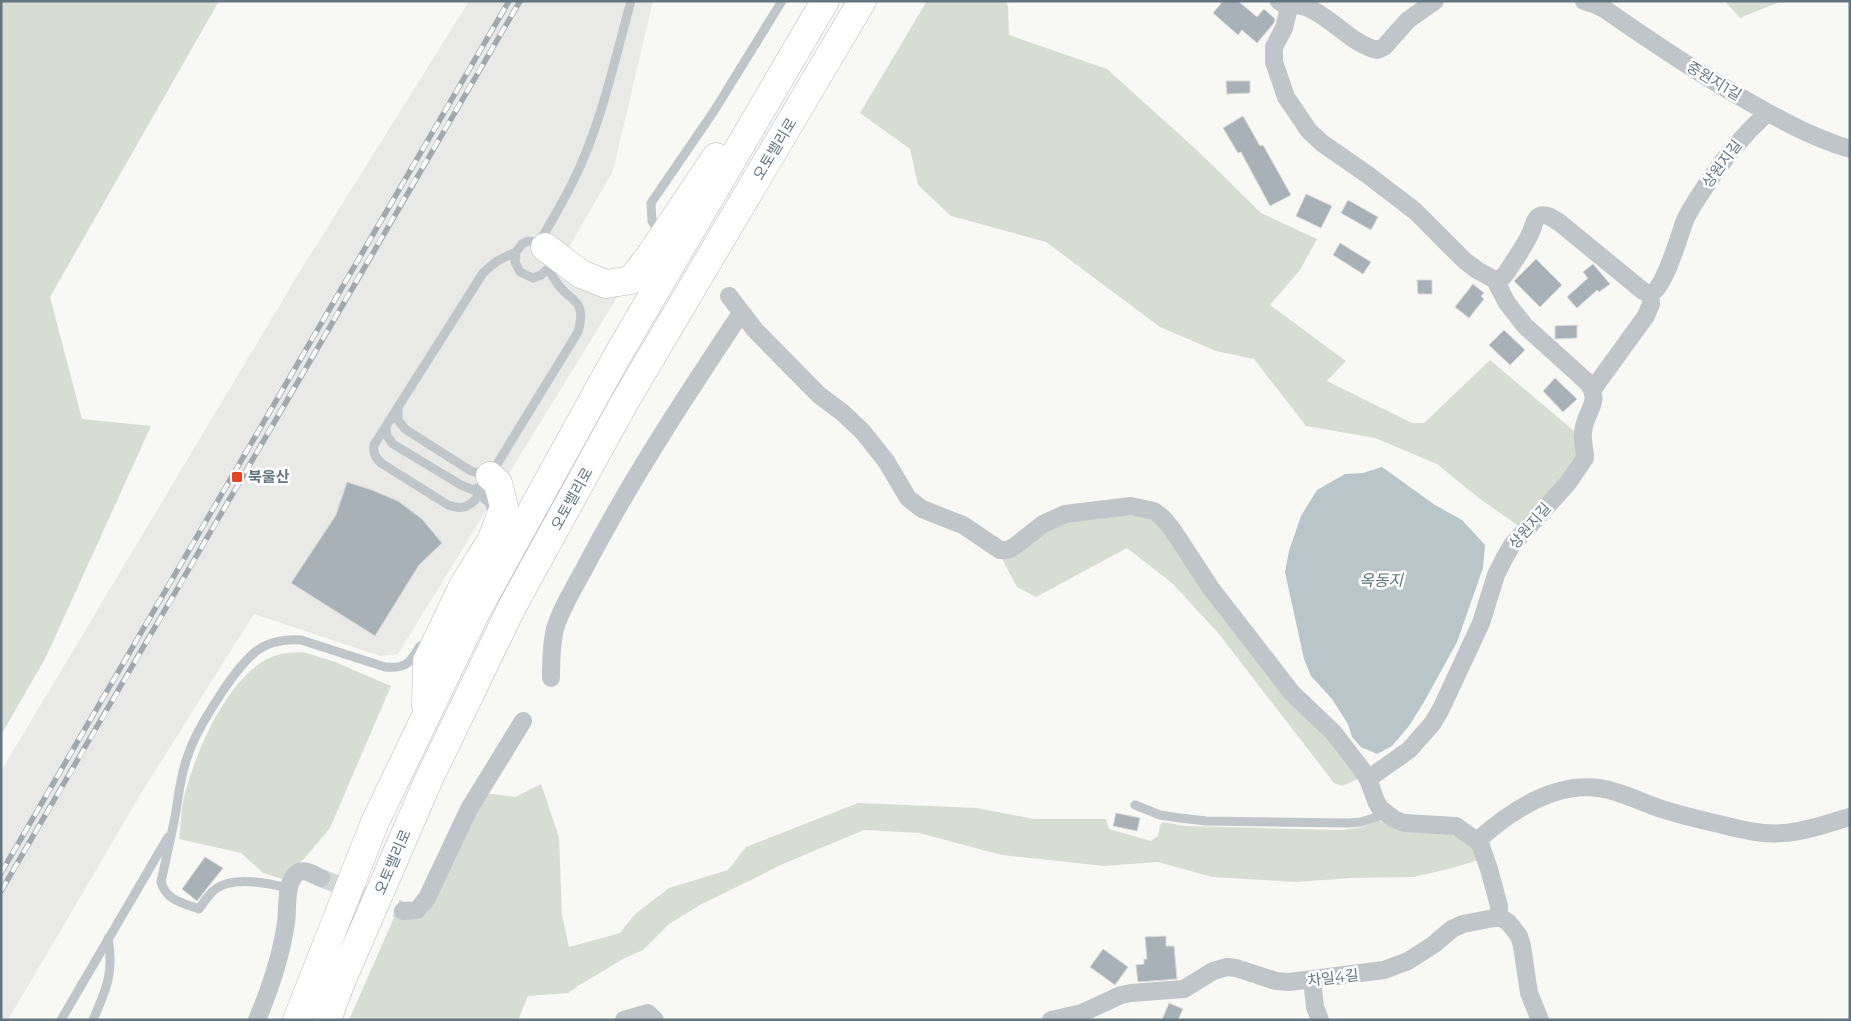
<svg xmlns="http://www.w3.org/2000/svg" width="1851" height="1021" viewBox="0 0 1851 1021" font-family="Montserrat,'Noto Sans KR',sans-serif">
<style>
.built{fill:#e9e9e8}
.green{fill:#d8ddd4}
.water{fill:#b8c6c9}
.building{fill:#a7b1b7;stroke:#d9d9d7}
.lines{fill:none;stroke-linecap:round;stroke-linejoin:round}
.street-tunnel{stroke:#d2d7d8;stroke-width:18;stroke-dasharray:18 9;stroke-linecap:butt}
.highway-casing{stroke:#b4b8bb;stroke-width:29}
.lane{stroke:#c0c5c9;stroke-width:9}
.street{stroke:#c0c5c9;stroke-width:18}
.highway{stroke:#fff;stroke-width:28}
.rail-casing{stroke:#a1a9af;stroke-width:5.5}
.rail{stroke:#fff;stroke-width:4;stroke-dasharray:11;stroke-linecap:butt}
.poi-dot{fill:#e84524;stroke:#fff;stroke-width:2}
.labels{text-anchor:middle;stroke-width:5;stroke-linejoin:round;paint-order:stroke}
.street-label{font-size:15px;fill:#627581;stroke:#fff}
.poi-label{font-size:15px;font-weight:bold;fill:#627581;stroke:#fff;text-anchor:start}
.water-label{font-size:16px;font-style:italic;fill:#5d757c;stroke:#fff}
</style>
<rect width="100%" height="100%" fill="#f8f8f5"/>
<path class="built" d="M 469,1 L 653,1 L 613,171 L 565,254 L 623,288 L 398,654 L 380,656 L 254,614 L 143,790 L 8,1020 L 1,1020 L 1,771 L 302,268 Z"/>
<path class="green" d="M 1,1 L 219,1 L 50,297 L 82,419 L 151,426 L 46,657 L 1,735 Z
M 927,1 L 1005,1 L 1008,6 L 1009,35 L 1107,69 L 1199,152 L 1261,213 L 1317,239 L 1300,270 L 1270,305 L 1346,361 L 1327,381 L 1412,423 L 1424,423 L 1490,360 L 1574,431 L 1579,446 L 1579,456 L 1520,527 L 1480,499 L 1437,464 L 1375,438 L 1306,426 L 1254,359 L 1216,351 L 1160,327 L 1046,242 L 951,216 L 918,185 L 910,149 L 860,113 Z
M 1725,1 L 1782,1 L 1740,18 Z
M 1152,514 L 1328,732 L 1358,779 L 1342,786 L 1334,783 L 1219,634 L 1173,584 L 1127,548 L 1036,597 L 1017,587 L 1002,559 L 1007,552 L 1068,517 Z
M 303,652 L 335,662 L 391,686 L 330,828 L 304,859 L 291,869 L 286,880 L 263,873 L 241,853 L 179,839 C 181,825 181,810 184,797 C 195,753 230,669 277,655 C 285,652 295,653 303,652 Z
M 541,784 L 559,837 L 562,915 L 569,947 L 620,933 L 634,915 L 669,888 L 728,870 L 746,847 L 858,803 L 977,808 L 1034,819 L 1106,819 L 1109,829 L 1151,841 L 1158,836 L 1160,825 L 1163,822 L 1186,826 L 1342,830 L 1363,827 L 1377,821 L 1456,830 L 1482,859 L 1452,868 L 1414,877 L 1351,878 L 1296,882 L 1212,877 L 1158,862 L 1104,866 L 1002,855 L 919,833 L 864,830 L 785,863 L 700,905 L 669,924 L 643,950 L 623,959 L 578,986 L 577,985 L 577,987 L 568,993 L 528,996 L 518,1020 L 349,1020 L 396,913 L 407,915 L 485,793 L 515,797 Z"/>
<path class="water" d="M 1382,467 L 1435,505 L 1462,520 L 1485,545 L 1483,568 L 1457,642 L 1424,702 L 1409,726 L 1392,746 L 1377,754 L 1361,747 L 1352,737 L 1348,724 L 1332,699 L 1311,676 L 1304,659 L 1285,572 L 1289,551 L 1301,516 L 1317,490 L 1345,474 L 1363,473 Z"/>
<path class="building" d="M 1223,1 L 1238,1 L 1257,17 L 1264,9 L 1275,19 L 1274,23 L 1257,43 L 1242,30 L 1238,35 L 1213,13 Z
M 1226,81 L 1250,81 L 1250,93 L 1227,94 Z
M 1243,116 L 1260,146 L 1263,145 L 1291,195 L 1270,206 L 1241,152 L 1238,153 L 1223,128 Z
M 1306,194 L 1332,206 L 1321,228 L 1296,216 Z
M 1348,200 L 1378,217 L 1371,230 L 1341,213 Z
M 1340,243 L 1371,262 L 1363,274 L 1333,255 Z
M 1536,259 L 1562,285 L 1540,307 L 1514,281 Z
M 1593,264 L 1610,284 L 1599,292 L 1597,290 L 1577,308 L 1567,297 L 1588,278 L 1583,272 Z
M 1417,280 L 1432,280 L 1432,294 L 1418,294 Z
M 1473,284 L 1484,293 L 1481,296 L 1484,299 L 1469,318 L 1455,307 Z
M 1577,325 L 1577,338 L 1555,339 L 1555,326 Z
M 1504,330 L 1525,350 L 1510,365 L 1489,345 Z
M 1555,378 L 1577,399 L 1563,412 L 1543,391 Z
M 347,482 L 372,490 L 398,501 L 422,519 L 442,543 L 419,565 L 375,636 L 291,583 L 336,515 Z
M 1116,813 L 1140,818 L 1137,831 L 1113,826 Z
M 205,857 L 223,868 L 197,901 L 182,889 Z
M 1166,936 L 1166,946 L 1174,946 L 1177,979 L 1138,982 L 1136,965 L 1144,964 L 1144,959 L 1147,959 L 1145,937 Z
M 1103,949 L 1128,967 L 1115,985 L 1090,967 Z
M 1169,1003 L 1183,1009 L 1178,1020 L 1162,1020 Z"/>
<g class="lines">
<path class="street-tunnel" d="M 321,878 L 403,911"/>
<defs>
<path id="highway" d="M 545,247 L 581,274 L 606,284 L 631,280 L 651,254 L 716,157
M 426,706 L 427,661 L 463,586 L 491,541 L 504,507 L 498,483 L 490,476
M 297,1020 L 375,822 L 477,610 L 616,358 L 825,1
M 327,1020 L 341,982 L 428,781 L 512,607 L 624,403 L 862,1"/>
</defs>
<use href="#highway" class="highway-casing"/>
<path class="lane" d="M 659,232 L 652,221 L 651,203 L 714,111 L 782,1
M 528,241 C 539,242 549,246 551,258 C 551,260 550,264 550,266 C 549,270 552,276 555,280 C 568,303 588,296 578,332 L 475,500 C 466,509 459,509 448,505 L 381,463 C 375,457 373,453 374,445 L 483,273 L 497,261 L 516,252 L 522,244 Z
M 539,242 C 555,216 570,190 582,162 C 604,111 616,55 631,1
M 516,252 L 515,262 L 520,272 L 533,278 L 541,275 L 549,268
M 398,409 L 398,420 L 405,429 L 471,471 L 478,473 L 486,472
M 386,427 L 387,436 L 393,444 L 461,485 L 473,490 L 484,485
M 479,494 L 489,503 L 493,512
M 1135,805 L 1160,815 L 1180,818 L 1206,821 L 1348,823 L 1361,822 L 1386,814
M 290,889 C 269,883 231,875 213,891 C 208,896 203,903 199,909 C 182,903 166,900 161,882 C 166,858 172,834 176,811 C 179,792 181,773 188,755 C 197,728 233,671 254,653 C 267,642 284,639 301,640 L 385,667 C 406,669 410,663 420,646
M 61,1020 L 168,837
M 93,1020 C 107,988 114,972 108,938"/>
<path class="street" d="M 1279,1 L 1285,5 L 1288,12 L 1284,28 L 1274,47 L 1274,62 L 1286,97 L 1309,131 L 1322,143 L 1368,175 L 1415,211 L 1465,261 L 1477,270 L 1495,280 L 1507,303 L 1525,326 L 1586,381 C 1604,402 1584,411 1583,433 C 1582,441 1585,450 1585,458 L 1568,483 L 1512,545 L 1504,559 L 1496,575 L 1481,623 L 1440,711 L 1432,724 L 1409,750 L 1368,779
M 1584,1 L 1596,5 L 1606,10 C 1649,40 1692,69 1737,95 C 1773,116 1810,137 1850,149
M 1285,5 C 1321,0 1345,43 1377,50 L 1384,47 L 1408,20 L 1435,1
M 1495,280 L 1502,278 L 1507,272 C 1515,259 1525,246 1531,232 C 1533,228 1534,220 1538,217 C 1545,212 1554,219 1560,223 L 1643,291 L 1650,294 C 1664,289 1679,237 1684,223 C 1688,212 1695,202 1701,193 C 1720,163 1741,137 1767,113
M 729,296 L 755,330 L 819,395 L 843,413 L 863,432 L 886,461 L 908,498 L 922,509 L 963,525 L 1000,550 L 1008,550 L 1015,546 L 1043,524 L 1065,514 L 1131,506 L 1154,511 L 1163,518 L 1172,529 L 1210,587 L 1292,693 L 1333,732 L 1360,767 L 1368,779 L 1376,801 L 1380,808 L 1394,819 L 1404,823 L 1456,826 L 1477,841 L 1481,846 L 1489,869 L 1499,906 L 1499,917
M 1593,389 L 1646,316 L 1651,304 L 1650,294
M 551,678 C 551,662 551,645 555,629 C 560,609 580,578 590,558 C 635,473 688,393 741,313
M 1477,841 C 1509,812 1554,782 1599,788 C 1619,791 1635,799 1653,806 C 1675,814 1697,819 1719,824 C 1739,829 1762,835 1783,833 C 1805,832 1828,823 1850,817
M 403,911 L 417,910 L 427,898 L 469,809 L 523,721
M 1312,980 L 1315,1007 L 1320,1020
M 257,1020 C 270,989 281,957 286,923 C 288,909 285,884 296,874 C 303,867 314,875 321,878
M 624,1020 L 648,1013 L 655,1020
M 1051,1020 L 1082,1013 L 1121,995 L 1131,993 L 1184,989 L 1213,971 L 1227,967 L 1236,968 L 1276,981 L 1289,982 L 1384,970 L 1408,961 L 1433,945 L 1452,929 L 1463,924 L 1499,917 L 1508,922 L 1519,936 L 1522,946 L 1529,993 L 1540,1020"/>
<use href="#highway" class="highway"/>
<defs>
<path id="rail" d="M 1,873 L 509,1
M 1,891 C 175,595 346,297 520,1"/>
</defs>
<use href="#rail" class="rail-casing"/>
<use href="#rail" class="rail"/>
</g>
<rect class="poi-dot" x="231" y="471" width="12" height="12" rx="2.5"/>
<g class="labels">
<g class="street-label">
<text transform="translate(1714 81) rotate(31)" y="5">중원지1길</text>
<text transform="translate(775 149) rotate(-59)" y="5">오토밸리로</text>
<text transform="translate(1722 164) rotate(-53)" y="5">상원지길</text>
<text transform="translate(572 499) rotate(-61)" y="5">오토밸리로</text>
<text transform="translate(1530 526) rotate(-49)" y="5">상원지길</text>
<text transform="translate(393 862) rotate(-67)" y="5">오토밸리로</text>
<text transform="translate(1333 978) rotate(-7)" y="5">차일4길</text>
</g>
<g class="poi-label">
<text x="248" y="482">북울산</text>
</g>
<g class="water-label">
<text x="1381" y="586">옥동지</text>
</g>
</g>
<rect width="1851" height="1021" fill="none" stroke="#627581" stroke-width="5"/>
</svg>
